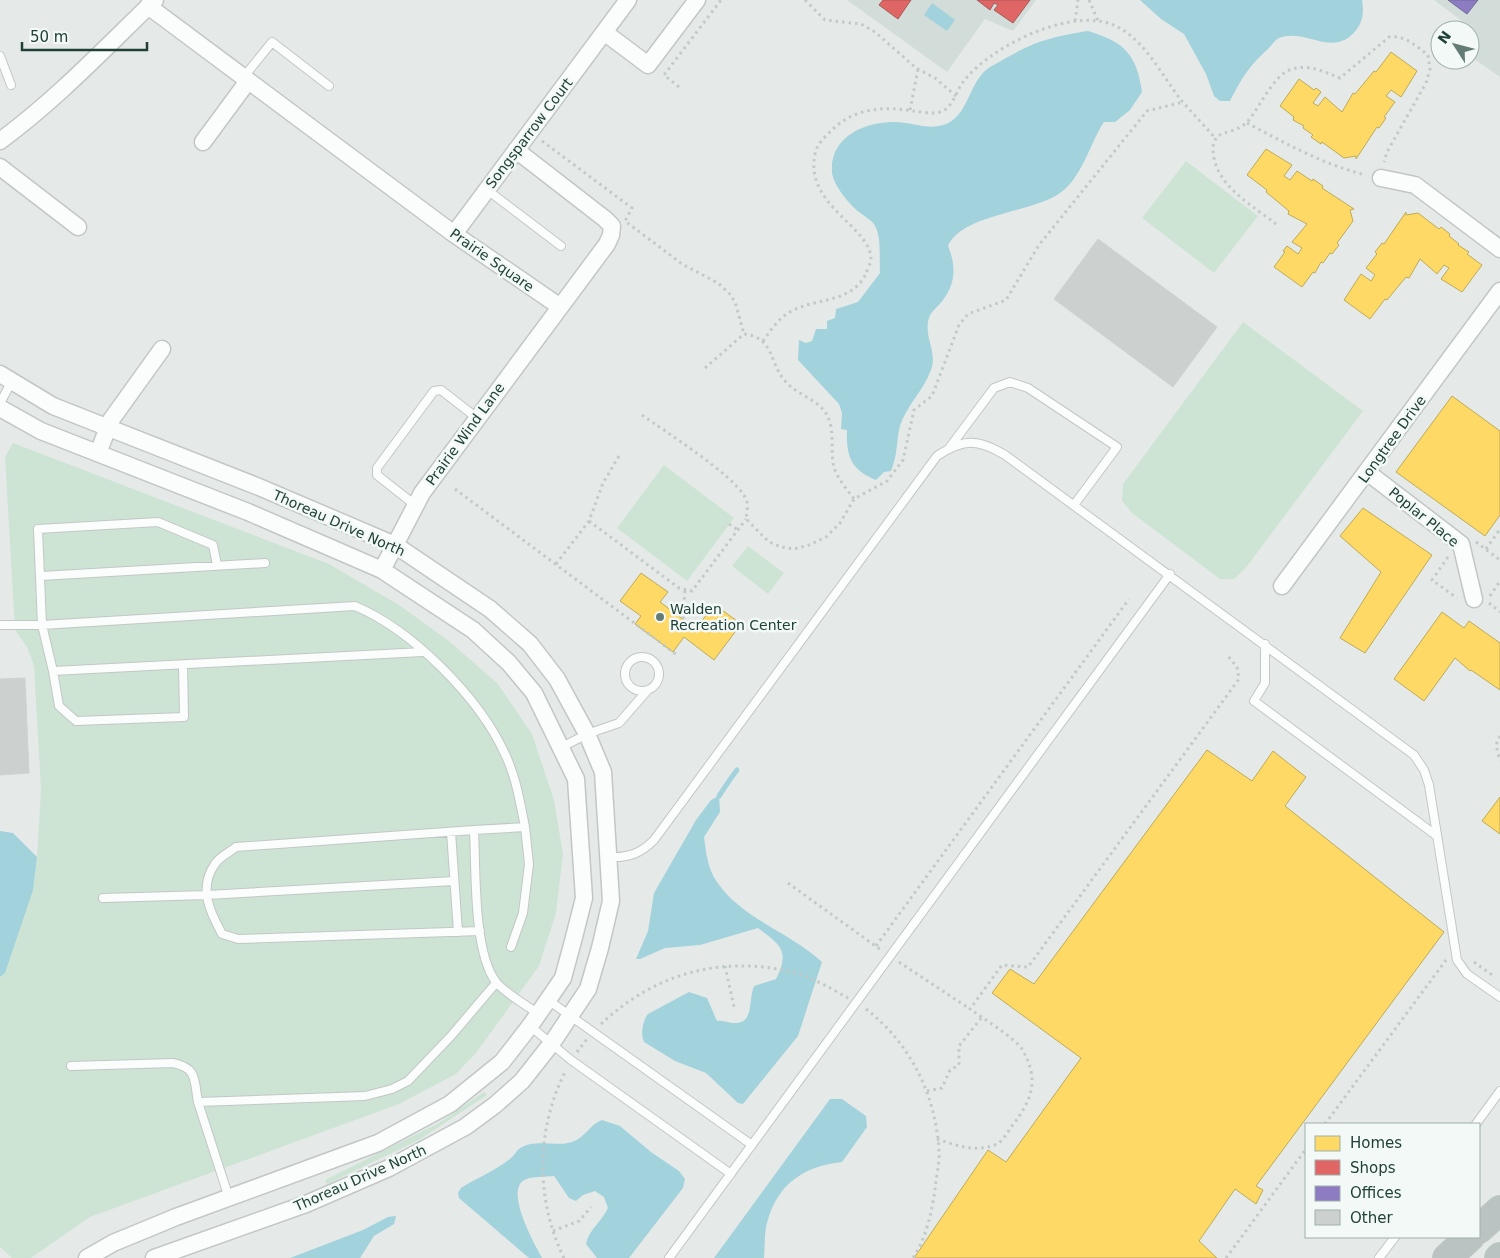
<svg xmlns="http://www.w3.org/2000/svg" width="1500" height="1258" viewBox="0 0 1500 1258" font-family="'DejaVu Sans',sans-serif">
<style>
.built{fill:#d2dcd8}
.green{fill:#cde4d5}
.water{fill:#a2d2dc}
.homes{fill:#ffd966;stroke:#bcab58}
.shops{fill:#e06666;stroke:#a65b58}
.offices{fill:#8e7cc3;stroke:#6d6a99}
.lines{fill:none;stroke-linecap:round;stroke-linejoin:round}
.stream{stroke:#a2d2dc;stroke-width:5}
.building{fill:#ccd1cf;stroke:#cdd3d1}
.lane-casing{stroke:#c2c7c5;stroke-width:10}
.street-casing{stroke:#c2c7c5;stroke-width:19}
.highway-casing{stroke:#bcc7c4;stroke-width:30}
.path{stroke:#c1cac8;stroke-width:3;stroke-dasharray:2.5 4;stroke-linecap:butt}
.lane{stroke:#fbfcfc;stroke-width:8}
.street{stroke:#fbfcfc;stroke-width:16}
.highway{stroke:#bac3c1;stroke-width:28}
.poi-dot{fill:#657c76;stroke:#f3f9f6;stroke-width:2}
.labels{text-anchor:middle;stroke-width:5;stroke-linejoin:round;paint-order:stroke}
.street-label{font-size:14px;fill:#204038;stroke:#f3f9f6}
.poi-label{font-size:14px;fill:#204038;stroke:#f3f9f6;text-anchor:start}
</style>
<rect width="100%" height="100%" fill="#e5eae8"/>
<path class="built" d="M 847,0 L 1036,0 L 1013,31 L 985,19 L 947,72 Z
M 1434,0 L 1500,0 L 1500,77 L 1473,58 L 1473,29 Z"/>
<path class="green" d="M 1186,161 L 1258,216 L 1214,273 L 1142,218 Z
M 1243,322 L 1363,411 L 1245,569 L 1234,579 L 1220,579 L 1132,513 L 1122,501 L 1123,484 Z
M 13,443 L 329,564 L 399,605 L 449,641 L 498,684 L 532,734 L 554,800 L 563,854 L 556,913 L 539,966 L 476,1053 L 456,1074 L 399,1104 L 90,1217 L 31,1258 L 12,1258 L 0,1247 L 0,978 L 5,972 L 34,882 L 37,857 L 41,790 L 34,666 L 27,647 L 15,630 L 5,457 Z
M 664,465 L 734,518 L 687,581 L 617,528 Z
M 748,546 L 784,573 L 768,594 L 732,566 Z
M 484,1092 L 487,1095 L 419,1140 L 327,1184 L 325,1180 L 439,1123 Z"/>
<path class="water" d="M 1140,0 L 1362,0 C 1364,10 1363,21 1357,29 C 1334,60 1306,27 1279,38 C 1275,40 1271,46 1268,49 C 1248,67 1242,78 1230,101 L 1220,101 L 1214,96 L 1206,74 L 1184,34 L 1161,19 Z
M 932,3 L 955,20 L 947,31 L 924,15 Z
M 1088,31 C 1124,42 1137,54 1142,92 L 1130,110 L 1115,122 L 1104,122 C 1090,143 1082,178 1060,193 C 1032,213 962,214 948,246 C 956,265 956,283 943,300 C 939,306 931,311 929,318 C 923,336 938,352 931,370 C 924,390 906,406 900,426 C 896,442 898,454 891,471 L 884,472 L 876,480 C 851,470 846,456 847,430 L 841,429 L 842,413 L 839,404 L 798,360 L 799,340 L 806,343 L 812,341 L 816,329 L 827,329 L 827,321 L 835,318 L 836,309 L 858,302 L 880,273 C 879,259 882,236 874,224 C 871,220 864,216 859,212 C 849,204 833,185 832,172 C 829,133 874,118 906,123 C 920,125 929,129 943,125 C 968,118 968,85 986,70 C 992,65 1000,62 1006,58 C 1035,41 1055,36 1088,31 Z
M 719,796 L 720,812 L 704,837 C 706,852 708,870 717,882 C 742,919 790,932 822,962 L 798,1036 L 743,1104 L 738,1103 L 706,1073 L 675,1061 L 644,1042 C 640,1034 643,1020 648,1014 L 689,992 L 707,998 L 717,1021 C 723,1020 727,1023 733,1023 C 755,1025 748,999 754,986 L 776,979 C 790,951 781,945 758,928 L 700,945 L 665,948 L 640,959 L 636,959 L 648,931 L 654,893 L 696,820 L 711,800 Z
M 0,831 L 13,833 L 37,857 L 33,890 L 5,973 L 0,977 Z
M 830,1099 L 842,1099 L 866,1116 L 867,1127 L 842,1162 C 804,1166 777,1184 767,1223 C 764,1234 765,1247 764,1258 L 714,1258 Z
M 602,1120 L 620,1126 L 651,1152 L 679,1171 L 685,1179 L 683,1188 L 629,1258 L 597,1258 L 586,1244 C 588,1231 602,1221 608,1208 L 604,1197 L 595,1191 L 583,1195 L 576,1201 L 569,1198 L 554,1176 C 545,1177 532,1176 524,1180 C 505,1192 534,1243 542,1258 L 529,1258 L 459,1198 L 458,1193 L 461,1188 C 477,1178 497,1170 511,1158 C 515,1155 517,1149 522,1147 C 536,1139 556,1147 572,1142 C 585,1138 590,1124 602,1120 Z
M 396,1216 L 394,1224 L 374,1236 L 360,1258 L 290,1258 L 363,1230 L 388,1217 Z"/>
<path class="homes" d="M 1391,52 L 1417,71 L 1401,97 L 1391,90 L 1386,96 L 1395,102 L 1384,117 L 1386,118 L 1379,128 L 1377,127 L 1356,159 L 1356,156 L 1344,158 L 1322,142 L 1321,144 L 1311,137 L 1313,135 L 1303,128 L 1304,126 L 1293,120 L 1294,117 L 1280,106 L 1299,79 L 1314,90 L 1316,88 L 1321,92 L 1313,103 L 1318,106 L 1325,97 L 1342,112 L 1353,93 L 1355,94 L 1374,71 L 1376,72 Z
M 1266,149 L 1292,165 L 1284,176 L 1290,180 L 1297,171 L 1312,181 L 1313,179 L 1323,186 L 1322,188 L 1354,209 L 1350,210 L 1353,221 L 1337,243 L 1339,245 L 1332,254 L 1330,253 L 1323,263 L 1321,262 L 1315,273 L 1313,272 L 1302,287 L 1274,267 L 1285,252 L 1283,251 L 1287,246 L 1298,254 L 1302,248 L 1292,242 L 1307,224 L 1288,214 L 1289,211 L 1266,192 L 1267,190 L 1247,175 Z
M 1406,212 L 1406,215 L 1418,213 L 1439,229 L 1441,227 L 1450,234 L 1449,236 L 1459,244 L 1458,245 L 1469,252 L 1467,254 L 1482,265 L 1462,292 L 1441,279 L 1449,268 L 1444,265 L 1437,274 L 1420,259 L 1409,278 L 1406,277 L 1387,300 L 1385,299 L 1370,319 L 1344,300 L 1361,274 L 1371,281 L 1375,275 L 1366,268 L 1377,254 L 1375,252 L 1382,243 L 1384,244 Z
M 1452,396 L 1500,431 L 1500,515 L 1485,536 L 1396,472 Z
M 1363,508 L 1432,555 L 1365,653 L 1340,638 L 1381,572 L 1340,536 Z
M 641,573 L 668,592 L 660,602 L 696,629 L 714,604 L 741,624 L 714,660 L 684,637 L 673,652 L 635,624 L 641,616 L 620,601 Z
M 1442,612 L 1464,628 L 1469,621 L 1500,643 L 1500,690 L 1471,670 L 1470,671 L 1455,658 L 1424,701 L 1394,679 Z
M 1207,750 L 1252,781 L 1273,751 L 1306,777 L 1285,806 L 1444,932 L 1256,1186 L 1263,1190 L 1256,1204 L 1235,1189 L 1199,1241 L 1217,1258 L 914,1258 L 988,1150 L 1006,1162 L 1081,1058 L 992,993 L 1010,969 L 1034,984 Z
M 1500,797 L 1500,834 L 1482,821 Z"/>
<path class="shops" d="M 883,0 L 911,0 L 898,19 L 879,5 Z
M 977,0 L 1030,0 L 1013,23 L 994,10 L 998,5 L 994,3 L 990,10 Z"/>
<path class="offices" d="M 1448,0 L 1478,0 L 1467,14 Z"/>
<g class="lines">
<path class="stream" d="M 719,796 C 725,787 730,779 737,770"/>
</g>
<path class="building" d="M 1098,239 L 1217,327 L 1173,387 L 1054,299 Z
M 25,678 L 29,773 L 0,775 L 0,679 Z"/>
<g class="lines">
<defs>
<path id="lane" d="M 0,56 L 11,85
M 243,78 L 272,42 L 329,86
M 486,189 L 561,246
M 0,403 L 12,381
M 950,447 L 994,388 L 1010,382 L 1028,388 L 1117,447 L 1074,505
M 415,505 L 377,475 L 377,468 L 434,391 L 441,390 L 477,418
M 217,565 L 213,545 L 158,522 L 38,529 L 42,625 L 53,671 L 423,652
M 41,576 L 265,563
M 0,625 L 42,625 L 355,606 C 412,630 479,697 505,754 C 516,777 520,802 525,827
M 1265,644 L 1265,683 L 1254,701 L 1437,836
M625 674a17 17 0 1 1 34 0a17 17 0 1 1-34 0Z
M 53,671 L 59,706 L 76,721 L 184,717 L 183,665
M 562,747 L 587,734 L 619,723 L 646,692
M 474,830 L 236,847 C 230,852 219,857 215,864 C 198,888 210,912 222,934 L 238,939 L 480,931
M 451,832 L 458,932
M 610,857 C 629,858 641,853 654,840 L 937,456 C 964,438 978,439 1005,455 L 1414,755 L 1424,770 L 1429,785 L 1457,960 L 1467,974 L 1500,997
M 103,898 L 207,895 L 454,881
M 511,947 L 523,913 L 529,864 L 525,827 L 474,830 C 476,869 473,952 496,982 C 506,994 526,1005 539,1014
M 548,1000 L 752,1145
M 530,1026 L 571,1060 L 731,1174
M 71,1066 L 173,1063 C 198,1068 194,1081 198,1102 L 365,1096 L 392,1089 L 408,1081 L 451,1036 L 496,983
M 198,1102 L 229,1198
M 1476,1124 L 1500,1091
M 669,1258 L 1170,574
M 1379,1258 L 1395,1237"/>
<path id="street" d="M 148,6 L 454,234 L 559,306
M 604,32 L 648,65 L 697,0
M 0,141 C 57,99 104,49 155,0
M 203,142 L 248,81
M 0,167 L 78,227
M 1381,178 L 1415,185 L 1500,249
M 454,234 L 628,0
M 0,374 L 53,406 L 259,487 L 395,545 L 490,609 L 530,644 L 557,679 L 587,734 L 603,772 L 611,901 L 600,948 L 588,989 L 552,1043 L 522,1081 L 495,1105 L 465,1127 L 389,1168 L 306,1204 L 154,1258
M 0,408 L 41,431 L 248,512 L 382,570 L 473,630 L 509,663 L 534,693 L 576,779 L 584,898 L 573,941 L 563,978 L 530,1026 L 502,1062 L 450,1104 L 378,1143 L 176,1217 L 113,1243 L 87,1258
M 98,453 L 111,420 L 162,349
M 1367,472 L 1461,544 L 1474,599
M 382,570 L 422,493 L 607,244 L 611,235 L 612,226 L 605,219 L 516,150
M 1282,586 L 1500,291"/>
<path id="highway" d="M 1479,1229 L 1500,1210
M 1447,1258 L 1470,1237
M 1499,1258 L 1500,1257"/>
</defs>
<use href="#lane" class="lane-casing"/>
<use href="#street" class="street-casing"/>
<use href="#highway" class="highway-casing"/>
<path class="path" d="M 805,0 L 825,20 L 861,24 L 875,32 L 916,68 L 935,78 L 956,96
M 1089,0 L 1098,21
M 1075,21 L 1078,0
M 679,87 L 664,75 L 721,0
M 910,110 L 918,69
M 1247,123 C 1285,143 1324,165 1366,175
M 542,141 L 632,208 L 625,221 L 682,264 L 718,283 L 731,295 L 736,305 L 744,334
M 1276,224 C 1253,206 1220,188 1214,158 C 1208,125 1233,138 1248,121 C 1260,107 1274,74 1292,69 C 1310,64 1324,72 1340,78 L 1389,37 C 1405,35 1416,46 1428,55 L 1430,69 L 1426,83 L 1387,152 L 1384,162
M 763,341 C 771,330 779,317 792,311 C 818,297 850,304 866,274 C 867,270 871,263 871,259 C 871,227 804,205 815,154 C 817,143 826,136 833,129 C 855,108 884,106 913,111 C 922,112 934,115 943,111 C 954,105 956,91 963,82 C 989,48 1061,12 1104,22 C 1140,30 1160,73 1181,100 C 1192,113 1204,125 1215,138
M 705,368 L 744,334 C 776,338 768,364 787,383 C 798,395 821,401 828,417 C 834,430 831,448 833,463 C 835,476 846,488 854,499
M 642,415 C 666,432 732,474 745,497 C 749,504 747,512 746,519 L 769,542 L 781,547 L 794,549 L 809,545 L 826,537 L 840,523 L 854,499 L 887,481 L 903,460 L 914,410 L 932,396 L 959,325 L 968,314 L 1006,300 L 1039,245 L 1147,111 L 1183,102
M 455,489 L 677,655
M 589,521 L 679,588 L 692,591 L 746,519
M 729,524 L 738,530
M 1476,542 L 1500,560
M 1486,549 L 1500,529
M 1448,557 L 1432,580 L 1457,598
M 556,564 L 589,521 L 603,483 L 619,456
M 1490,596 L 1500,581
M 1489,603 L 1500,612
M 683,619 L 685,589
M 1500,736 L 1496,745 L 1500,761
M 788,883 L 881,950
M 876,946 L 1129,599
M 899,962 L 970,1009
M 1474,962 L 1495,977
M 725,966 L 734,1007
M 866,1009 C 910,1043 936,1095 939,1151 C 940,1163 936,1177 935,1189 C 932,1212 926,1238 913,1258
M 601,1024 C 654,974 720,955 792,972 C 812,977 830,988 848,998
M 577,1052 L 587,1039
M 927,1091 L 942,1088 L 950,1070 L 959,1065 L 959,1046 L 982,1017
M 1325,1124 L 1446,960
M 937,1139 C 957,1146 977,1153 997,1144 C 1003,1141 1008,1131 1012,1126 C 1032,1100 1040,1080 1022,1049 C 1016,1039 981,1017 970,1009 L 1002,965 L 1028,967 L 1239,679 L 1237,667 L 1227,655
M 553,1231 L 579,1221 L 591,1207
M 564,1258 C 535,1199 536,1128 566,1070
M 1226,1258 L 1306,1149"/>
<use href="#lane" class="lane"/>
<use href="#street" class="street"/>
<use href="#highway" class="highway"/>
</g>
<circle class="poi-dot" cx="660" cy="617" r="5"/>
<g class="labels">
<g class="street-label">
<text transform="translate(529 133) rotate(-53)" y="5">Songsparrow Court</text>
<text transform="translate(492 260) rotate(35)" y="5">Prairie Square</text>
<text transform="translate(465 434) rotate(-54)" y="5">Prairie Wind Lane</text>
<text transform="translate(1392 439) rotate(-54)" y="5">Longtree Drive</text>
<text transform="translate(1424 517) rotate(39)" y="5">Poplar Place</text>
<text transform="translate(339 523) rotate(24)" y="5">Thoreau Drive North</text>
<text transform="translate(360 1178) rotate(-24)" y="5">Thoreau Drive North</text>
</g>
<g class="poi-label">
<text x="670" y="614">Walden<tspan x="670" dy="16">Recreation Center</tspan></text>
</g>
</g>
<rect x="1305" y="1123" width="175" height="115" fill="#f3f9f6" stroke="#9fafaa"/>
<rect x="1315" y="1136" width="25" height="15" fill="#ffd966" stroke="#9fafaa"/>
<text x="1350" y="1148" font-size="15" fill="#204038">Homes</text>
<rect x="1315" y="1160" width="25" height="15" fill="#e06666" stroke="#9fafaa"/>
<text x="1350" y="1173" font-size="15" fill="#204038">Shops</text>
<rect x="1315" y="1186" width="25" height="15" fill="#8e7cc3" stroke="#9fafaa"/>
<text x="1350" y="1198" font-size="15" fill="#204038">Offices</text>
<rect x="1315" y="1210" width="25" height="15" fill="#ccd1cf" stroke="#9fafaa"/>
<text x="1350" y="1223" font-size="15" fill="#204038">Other</text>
<g transform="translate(1455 45) rotate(306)"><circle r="24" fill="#f3f9f6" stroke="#9fafaa"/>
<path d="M0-4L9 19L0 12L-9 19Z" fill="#657c76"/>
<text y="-8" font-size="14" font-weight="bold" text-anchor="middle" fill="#204038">N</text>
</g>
<path d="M22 42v8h125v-8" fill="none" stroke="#204038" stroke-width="2.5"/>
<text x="30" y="42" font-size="15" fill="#204038" stroke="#f3f9f6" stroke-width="4" paint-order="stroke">50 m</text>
</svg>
